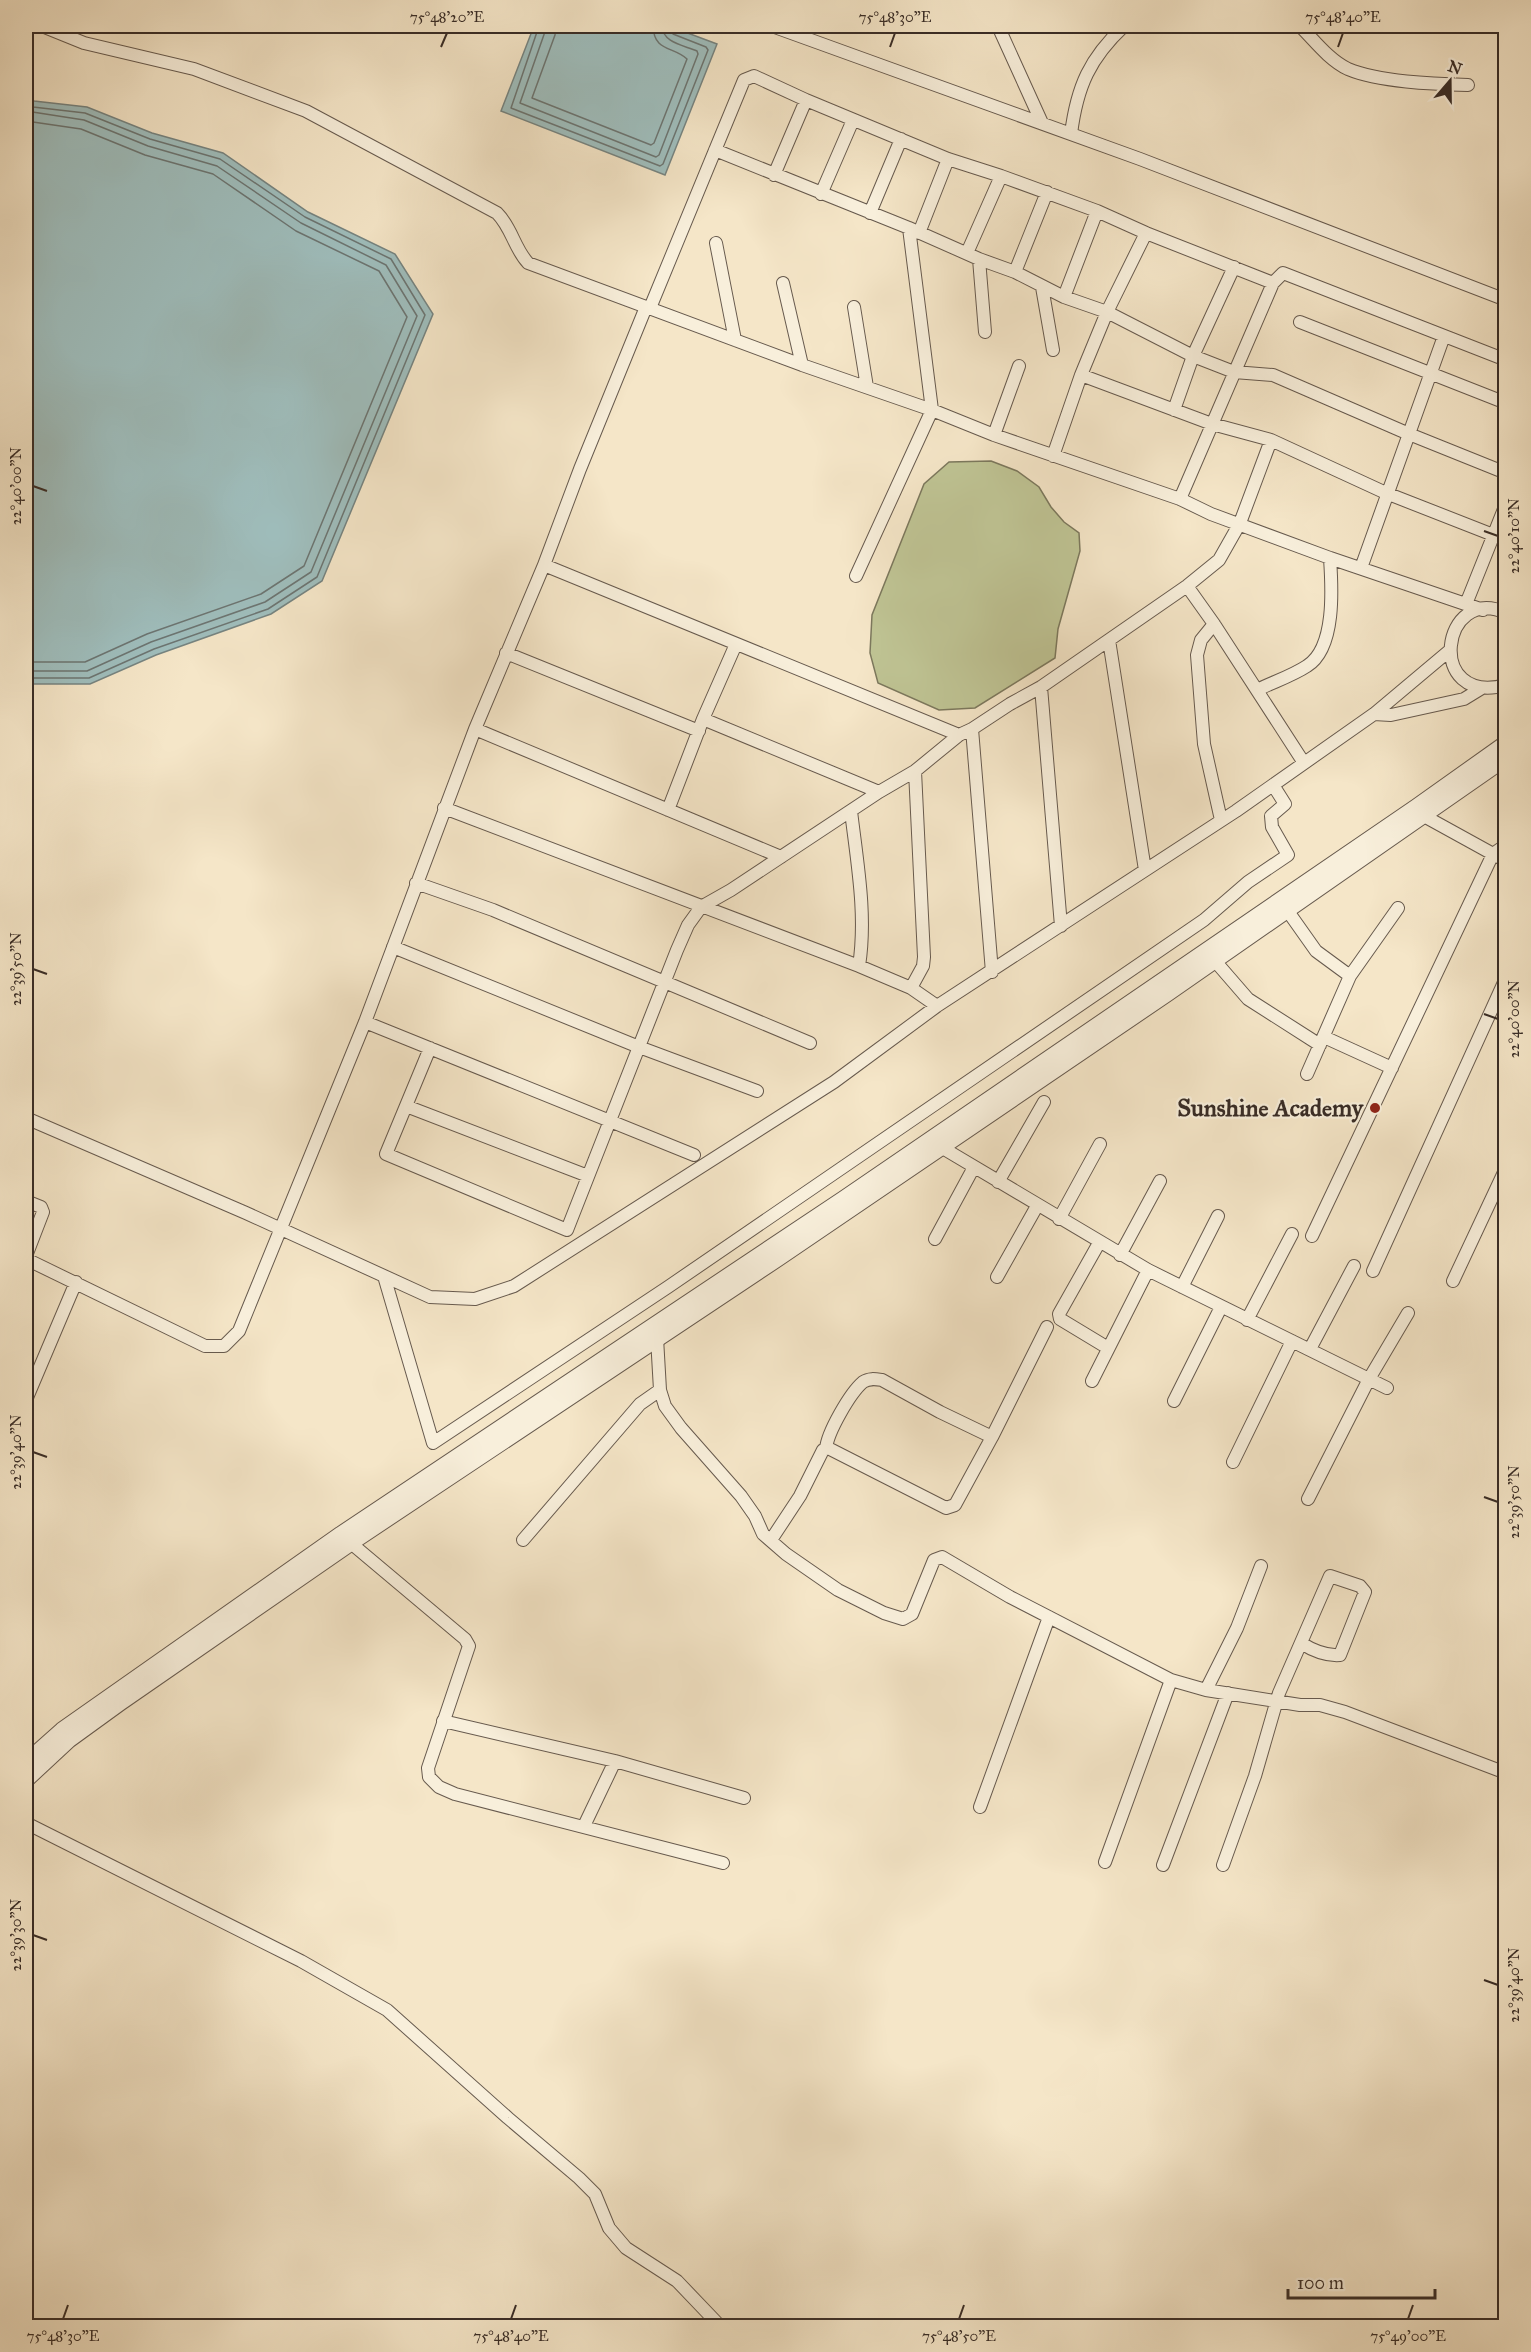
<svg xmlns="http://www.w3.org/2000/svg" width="1531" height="2352" viewBox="0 0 1531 2352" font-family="'IM FELL Great Primer',serif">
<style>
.green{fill:#bfc494;stroke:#7c785d;stroke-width:1.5}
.water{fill:#9fbebd;stroke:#768481;stroke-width:1.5}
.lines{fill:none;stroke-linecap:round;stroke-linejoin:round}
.shore{stroke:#6c7572;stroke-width:1.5}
.minor-casing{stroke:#675a4e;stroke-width:14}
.tertiary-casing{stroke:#675a4e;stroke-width:17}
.minor{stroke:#f8efdb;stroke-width:12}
.tertiary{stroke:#f8efdb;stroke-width:15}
.ticks{fill:none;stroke:#382c26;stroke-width:2}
.poi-dot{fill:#8f2418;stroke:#f8efdb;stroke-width:2}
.labels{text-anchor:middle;stroke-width:4.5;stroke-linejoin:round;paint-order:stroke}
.poi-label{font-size:24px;font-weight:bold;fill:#382c26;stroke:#f8efdb;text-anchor:end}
.neatline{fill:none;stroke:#382c26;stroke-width:2}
.ticks-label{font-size:15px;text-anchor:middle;fill:#382c26}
</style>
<rect width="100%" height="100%" fill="#f5e6c8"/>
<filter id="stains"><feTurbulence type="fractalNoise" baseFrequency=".00333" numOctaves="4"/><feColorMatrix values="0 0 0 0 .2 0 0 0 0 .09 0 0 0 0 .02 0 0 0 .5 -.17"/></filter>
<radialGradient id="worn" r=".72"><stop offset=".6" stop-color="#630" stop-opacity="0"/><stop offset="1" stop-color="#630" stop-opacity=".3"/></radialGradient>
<path class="green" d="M 991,461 L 1017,471 L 1039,487 L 1051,507 L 1064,522 L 1079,533 L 1080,551 L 1058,629 L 1055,658 L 975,708 L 939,710 L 878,683 L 870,653 L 872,615 L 924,484 L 949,462 Z"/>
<path class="water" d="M 534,26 L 669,26 L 717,44 L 665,175 L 501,111 Z
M 26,96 L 34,101 L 87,107 L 152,133 L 223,153 L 308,212 L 395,254 L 433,314 L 322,581 L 271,614 L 156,655 L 90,684 L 26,684 Z"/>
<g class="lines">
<path class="shore" d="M 539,26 L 511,108 L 660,166 L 663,164 L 708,50 L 706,47 L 673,34 L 669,26
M 547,26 L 520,103 L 656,157 L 659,155 L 698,54 L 697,51 C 683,45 663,43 662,26
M 556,26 L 555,35 L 532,98 L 651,145 L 654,143 L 687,59 C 673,46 654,52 653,26
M 26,103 L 33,107 L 85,113 L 150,139 L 220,159 L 305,217 L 391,259 L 425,315 L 317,577 L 268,609 L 154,649 L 89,678 L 26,678
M 26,111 L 84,120 L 148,146 L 217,166 L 301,223 L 386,265 L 417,316 L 311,572 L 265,602 L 151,642 L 87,671 L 26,671
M 26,121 L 81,129 L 145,155 L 213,174 L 296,231 L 379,271 L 407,317 L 304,566 L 261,594 L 147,634 L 85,662 L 26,662"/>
<defs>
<path id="minor" d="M 42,26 L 84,43 L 194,69 L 306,111 L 497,213 C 512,228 514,248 528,263 L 802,365 L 932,410 L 994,435 L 1180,499 L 1211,514 L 1330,558 L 1483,610
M 772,26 L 1140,159 L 1506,300
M 998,26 L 1042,123
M 1300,26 C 1314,40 1329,60 1348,69 C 1379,82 1433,84 1468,85
M 1071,134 C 1077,86 1090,58 1124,26
M 715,150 L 909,228 L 979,259 L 1015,272 L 1064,297 L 1107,312 L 1193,356 L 1234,372 L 1273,375 L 1409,434 L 1506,473
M 774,175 L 806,100
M 821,194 L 853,120
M 870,213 L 901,139
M 919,233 L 948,159
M 716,243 L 735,340
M 967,253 L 1001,176
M 979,259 L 985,332
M 1015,272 L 1047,192
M 783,283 L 802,365
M 1042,287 L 1053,350
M 1064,297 L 1097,211
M 854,307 L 867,387
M 650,308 L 744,80 L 754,76 L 806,100 L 948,159 L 1001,176 L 1097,211 L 1146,233 L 1273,283
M 1300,322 L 1506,403
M 1081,375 L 1212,424 L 1271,440 L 1386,493 L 1506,540
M 1174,410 L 1193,356 L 1234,267
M 994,435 L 1019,366
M 1053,456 L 1081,375 L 1107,312 L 1146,233
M 1180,499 L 1273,283 L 1283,273 L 1506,360
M 544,565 L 959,735
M 1361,568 L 1444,336
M 856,576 L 932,410 L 909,228
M 1187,586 L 1214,624 L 1304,763
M 1466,604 L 1506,504
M 1506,613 C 1441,583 1424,707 1506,685
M 1214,624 L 1201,640 L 1197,655 L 1204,744 L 1221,820
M 1109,640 L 1145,870
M 506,653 L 699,731
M 1041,687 L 1061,926
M 1257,690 C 1273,682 1292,676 1307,666 C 1336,648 1332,587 1330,558
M 1374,714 L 1391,715 L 1464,699 L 1482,688
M 703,719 L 879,792
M 475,729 L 781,857
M 972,729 L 992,972
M 444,808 L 859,966 L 911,988 L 937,1006
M 668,810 L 703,719 L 736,644
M 851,811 C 857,862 867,915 859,966
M 1506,845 L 1493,854 L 1506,861
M 416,883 L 493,910 L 810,1043
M 1287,910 L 1316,951 L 1350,976
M 393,947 L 639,1047 L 757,1091
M 1209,954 L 1248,999 L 1320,1045
M 911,988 L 923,966 L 924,957 L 915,771
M 365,1022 L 694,1155
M 1324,1037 L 1392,1068
M 430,1048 L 386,1154 L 567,1230 L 677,950 L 688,925 L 701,907 L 731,890 L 879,792 L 915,771 L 959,735 L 972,729 L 1010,704 L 1041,687 L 1187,586 L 1219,560 L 1240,523 L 1271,440
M 1307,1074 L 1350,976 L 1398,908
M 406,1106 L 588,1176
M 26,1118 L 246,1213 L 430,1297 L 475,1299 L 514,1286 L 834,1082 L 937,1006 L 1236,811 L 1374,714 L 1449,651
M 937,1143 L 941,1147 L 1148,1270 L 1387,1388
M 998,1182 L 1044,1102
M 26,1201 L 41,1207 L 43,1212 L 26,1256
M 1059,1219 L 1100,1144
M 1312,1236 L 1493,854 L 1424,816
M 935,1239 L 974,1167
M 1099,1243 L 1059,1314 L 1060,1319 L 1108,1348
M 1120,1255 L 1160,1181
M 26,1259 L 205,1346 L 224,1346 L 239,1331 L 365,1022 L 475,729 L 544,565 L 580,469 L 646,307
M 1373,1271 L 1506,978
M 384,1276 L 433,1443 L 668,1287 L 1204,920 L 1248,882 L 1288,855 L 1272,827 L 1271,816 L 1285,804 L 1273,785
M 997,1277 L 1037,1206
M 1453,1281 L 1506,1168
M 1182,1287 L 1218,1216
M 1247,1320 L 1292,1234
M 654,1334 L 657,1338 L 660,1390 L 665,1406 L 681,1428 L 741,1496 L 755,1516 L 763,1534 L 786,1554 L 838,1590 L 884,1613 L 903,1619 L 912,1614 L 934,1560 L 942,1557 L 1010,1597 L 1171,1680 L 1206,1690 L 1300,1705 L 1320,1705 L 1345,1712 L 1506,1773
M 1310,1349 L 1354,1266
M 1092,1381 L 1148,1270
M 26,1400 L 76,1282
M 1174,1401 L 1221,1307
M 826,1449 C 827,1433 850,1393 863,1382 C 869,1378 875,1379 882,1380 L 940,1412 L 992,1437
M 1233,1462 L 1292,1341
M 1308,1499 L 1369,1379 L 1408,1313
M 346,1539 L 465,1639 L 469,1646 L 428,1768 L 429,1777 L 439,1787 L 455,1794 L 723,1863
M 523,1540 L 640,1404 L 660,1390
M 771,1540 L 800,1496 L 823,1450 L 828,1448 L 946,1508 L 955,1505 L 992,1437 L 1047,1327
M 1206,1690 L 1237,1628 L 1261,1566
M 443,1721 L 615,1761 L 744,1798
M 980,1807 L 1049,1617
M 26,1823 L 301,1961 L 387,2010 L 508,2118 L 579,2178 L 595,2194 L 609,2228 L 626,2248 L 677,2281 L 720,2326
M 584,1826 L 615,1761
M 1105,1862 L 1171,1680
M 1163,1865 L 1228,1693
M 1223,1865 L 1255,1776 L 1279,1693 L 1330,1576 L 1360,1586 L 1365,1592 L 1340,1655 C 1327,1656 1312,1650 1301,1643"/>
<path id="tertiary" d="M 26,1762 L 62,1730 L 341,1534 L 843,1199 L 1416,807 L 1506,743
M 26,1780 L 69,1740 L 120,1703 L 351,1543 L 779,1258 L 1167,994 L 1506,758"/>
</defs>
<use href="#minor" class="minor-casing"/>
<use href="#tertiary" class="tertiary-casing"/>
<use href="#minor" class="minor"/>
<use href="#tertiary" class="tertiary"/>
</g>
<path class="ticks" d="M 441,47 L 447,33M 890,47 L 895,33M 1338,47 L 1343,33M 33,486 L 47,491M 1484,531 L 1498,536M 33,969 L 47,974M 1484,1014 L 1498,1019M 33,1452 L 47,1457M 1484,1497 L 1498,1502M 33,1935 L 47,1940M 1484,1980 L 1498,1985M 63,2319 L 68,2305M 511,2319 L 516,2305M 959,2319 L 964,2305M 1408,2319 L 1413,2305"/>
<circle class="poi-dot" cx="1375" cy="1108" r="6"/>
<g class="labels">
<g class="poi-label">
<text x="1363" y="1116">Sunshine Academy</text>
</g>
</g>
<rect width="1531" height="2352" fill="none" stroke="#f5e6c8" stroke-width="66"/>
<g transform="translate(1450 81) rotate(20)" stroke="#f8efdb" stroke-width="4.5" paint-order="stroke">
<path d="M0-4.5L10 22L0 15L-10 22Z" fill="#382c26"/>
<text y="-9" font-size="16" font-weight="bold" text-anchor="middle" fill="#382c26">N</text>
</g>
<path d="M1288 2289v9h147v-9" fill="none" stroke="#382c26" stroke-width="3"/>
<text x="1297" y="2289" font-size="18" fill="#382c26" stroke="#f8efdb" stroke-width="4.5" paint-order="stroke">100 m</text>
<rect x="33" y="33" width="1465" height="2286" class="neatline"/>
<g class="ticks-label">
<text x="447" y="22">75°48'20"E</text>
<text x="895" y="22">75°48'30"E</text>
<text x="1343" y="22">75°48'40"E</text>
<text transform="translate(16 486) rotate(-90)" y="5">22°40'00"N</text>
<text transform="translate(1514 536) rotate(-90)" y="5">22°40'10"N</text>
<text transform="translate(16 969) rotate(-90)" y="5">22°39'50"N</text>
<text transform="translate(1514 1019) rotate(-90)" y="5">22°40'00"N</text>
<text transform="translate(16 1452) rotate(-90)" y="5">22°39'40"N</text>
<text transform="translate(1514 1502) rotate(-90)" y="5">22°39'50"N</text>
<text transform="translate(16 1935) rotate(-90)" y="5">22°39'30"N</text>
<text transform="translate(1514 1985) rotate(-90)" y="5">22°39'40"N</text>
<text x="63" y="2341">75°48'30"E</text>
<text x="511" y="2341">75°48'40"E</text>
<text x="959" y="2341">75°48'50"E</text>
<text x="1408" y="2341">75°49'00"E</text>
</g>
<rect width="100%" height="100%" filter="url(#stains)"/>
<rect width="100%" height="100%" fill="url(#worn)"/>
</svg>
